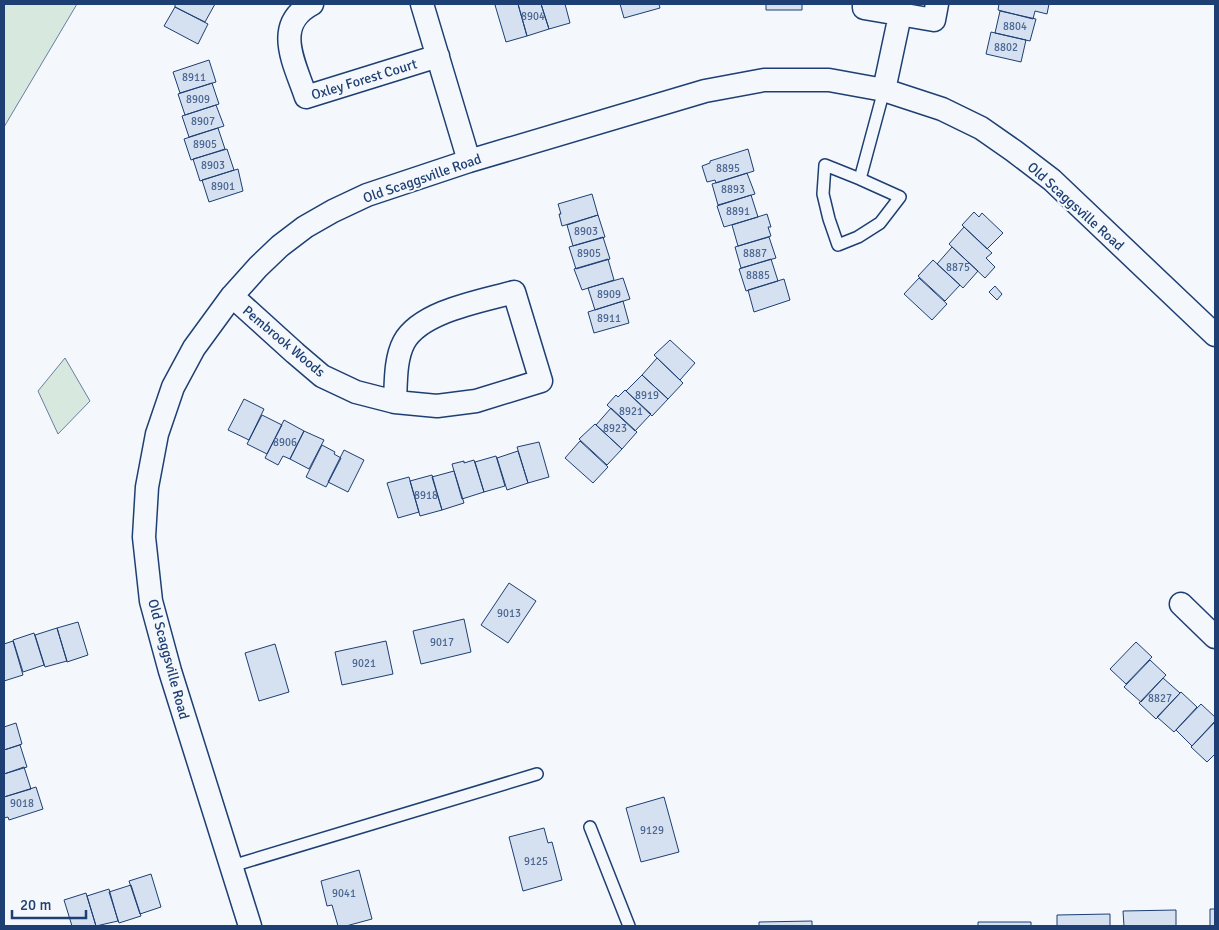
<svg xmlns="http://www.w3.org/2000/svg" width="1219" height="930" viewBox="0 0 1219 930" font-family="Signika,sans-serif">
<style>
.green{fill:#d7e8df;stroke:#687fa3}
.building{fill:#d5e0f0;stroke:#1d3f73}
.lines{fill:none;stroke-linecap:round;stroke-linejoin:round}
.lane-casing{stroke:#1d3f73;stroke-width:14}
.street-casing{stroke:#1d3f73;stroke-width:25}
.lane{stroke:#f4f7fb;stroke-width:11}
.street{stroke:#f4f7fb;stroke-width:22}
.labels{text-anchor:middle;stroke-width:4;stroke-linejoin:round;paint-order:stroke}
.number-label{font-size:11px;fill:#4b6792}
.street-label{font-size:14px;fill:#1d3f73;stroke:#f4f7fb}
</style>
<rect width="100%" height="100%" fill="#f4f7fb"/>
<path class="green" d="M 4,4 L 77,4 L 4,127 Z
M 65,358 L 90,401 L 58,434 L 38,391 Z"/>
<path class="building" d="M 175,4 L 215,4 L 205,22 L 175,7 Z
M 498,4 L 518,4 L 527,36 L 506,42 L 495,5 Z
M 518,4 L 541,4 L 549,29 L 527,36 Z
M 541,4 L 565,4 L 570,23 L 549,29 Z
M 620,4 L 659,4 L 660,8 L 624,18 Z
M 766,4 L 802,4 L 802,10 L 766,10 Z
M 999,4 L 1049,4 L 1047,14 L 1035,11 L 1033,19 L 998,10 Z
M 175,7 L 208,24 L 198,44 L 164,26 Z
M 1000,11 L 1036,19 L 1030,41 L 995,33 Z
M 991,32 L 1026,40 L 1021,62 L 986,54 Z
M 209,60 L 216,82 L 180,93 L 173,72 Z
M 212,83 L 219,104 L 185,115 L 178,94 Z
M 216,105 L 224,126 L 189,137 L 182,116 Z
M 218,128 L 225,149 L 191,160 L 184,139 Z
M 227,149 L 234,170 L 200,181 L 193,159 Z
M 748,149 L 754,171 L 716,183 L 715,180 L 707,182 L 702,166 L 710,163 L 710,161 Z
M 238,169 L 243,191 L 209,202 L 202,180 Z
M 747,173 L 755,194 L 718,205 L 712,184 Z
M 592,194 L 598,215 L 562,226 L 559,214 L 561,214 L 558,204 Z
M 751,195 L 758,217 L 724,227 L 717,206 Z
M 974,212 L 979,217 L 982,213 L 1003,233 L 987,249 L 962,225 Z
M 767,214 L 771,227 L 768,227 L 771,236 L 738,246 L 732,225 Z
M 598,215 L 605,237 L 573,246 L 567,225 Z
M 964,227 L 992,253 L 986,258 L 995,267 L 985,278 L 949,244 Z
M 603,237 L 610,259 L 576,269 L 569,247 Z
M 769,237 L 776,258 L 741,268 L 735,247 Z
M 952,247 L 978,271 L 963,288 L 937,264 Z
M 608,259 L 614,280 L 582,290 L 574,269 Z
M 771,259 L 778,281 L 746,291 L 739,269 Z
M 933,260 L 960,285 L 945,301 L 918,276 Z
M 623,278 L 630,299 L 595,310 L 588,288 Z
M 919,278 L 947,304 L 932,320 L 904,294 Z
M 784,279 L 790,300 L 754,312 L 748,290 Z
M 995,286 L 1002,294 L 997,300 L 989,292 Z
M 623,301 L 629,323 L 594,333 L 588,312 Z
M 670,340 L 695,363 L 680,380 L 654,355 Z
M 657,358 L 683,383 L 668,399 L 642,375 Z
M 642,375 L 668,399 L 652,416 L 626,391 Z
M 625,390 L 651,414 L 635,431 L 607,405 L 616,395 L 618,397 Z
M 244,399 L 264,409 L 249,440 L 228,430 Z
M 611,408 L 637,432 L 622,449 L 596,425 Z
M 262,415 L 282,425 L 267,454 L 247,444 Z
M 284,420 L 304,431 L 290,459 L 283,456 L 278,465 L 265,458 Z
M 595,424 L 622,449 L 607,465 L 579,439 Z
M 304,431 L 324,440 L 309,469 L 290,459 Z
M 580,441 L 608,467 L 593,483 L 565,458 Z
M 539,442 L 549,477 L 528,483 L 517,447 Z
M 322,445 L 335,452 L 334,454 L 341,458 L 326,487 L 306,477 Z
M 344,450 L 364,460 L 348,492 L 328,482 Z
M 518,451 L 528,483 L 507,490 L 497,458 Z
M 496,456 L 505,486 L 484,492 L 475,462 Z
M 474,460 L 484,492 L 462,499 L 452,464 L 464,461 L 464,463 Z
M 454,471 L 464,503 L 442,510 L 432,477 Z
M 432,475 L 442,510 L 420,516 L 410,481 Z
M 409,477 L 419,512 L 398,518 L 387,483 Z
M 509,583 L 536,601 L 508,643 L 481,625 Z
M 464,619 L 471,652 L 421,664 L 413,631 Z
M 78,622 L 88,655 L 67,662 L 57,628 Z
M 57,628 L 67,661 L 45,667 L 35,635 Z
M 34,633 L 44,665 L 23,672 L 13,640 Z
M 13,641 L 23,675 L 4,681 L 4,644 Z
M 386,641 L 393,674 L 342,685 L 335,652 Z
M 1136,642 L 1152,657 L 1126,684 L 1110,669 Z
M 275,644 L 289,692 L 259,701 L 245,653 Z
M 1150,660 L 1166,675 L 1141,702 L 1124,687 Z
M 1163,678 L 1180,693 L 1156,719 L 1139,703 Z
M 1181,692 L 1197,707 L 1174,732 L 1157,717 Z
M 1201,704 L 1215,717 L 1215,721 L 1192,746 L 1176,730 Z
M 1215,722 L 1215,754 L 1207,762 L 1191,747 Z
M 16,723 L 22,744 L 4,750 L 4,727 Z
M 20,745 L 27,767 L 4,774 L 4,750 Z
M 24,767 L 31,789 L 4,797 L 4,774 Z
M 36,787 L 43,809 L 9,820 L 8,817 L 4,818 L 4,797 Z
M 664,797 L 679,852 L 641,862 L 626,808 Z
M 544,828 L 548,843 L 552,842 L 562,880 L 523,891 L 509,837 Z
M 359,870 L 372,919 L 346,926 L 338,926 L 332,905 L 327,906 L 321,881 Z
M 151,874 L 161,907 L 140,914 L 129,881 Z
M 131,885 L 141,916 L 119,923 L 109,892 Z
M 109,889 L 118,921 L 96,926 L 87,896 Z
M 86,893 L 96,926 L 72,926 L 64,900 Z
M 1210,909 L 1215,909 L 1215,926 L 1210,926 Z
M 1176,910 L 1176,926 L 1124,926 L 1123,911 Z
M 1110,914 L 1110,926 L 1057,926 L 1057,915 Z
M 812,921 L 812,926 L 759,926 L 759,922 Z
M 978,922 L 1031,922 L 1031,926 L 978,926 Z"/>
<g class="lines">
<defs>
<path id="lane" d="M 860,179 L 825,165 L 823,194 L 829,219 L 838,245 L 858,237 L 880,223 L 900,197 L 860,179 L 884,90
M 590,827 L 629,926
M 232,866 L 537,774"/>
<path id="street" d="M 312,4 C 272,25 295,64 306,97 L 438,56
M 422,4 L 469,161
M 864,4 L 864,8 L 934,20 L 937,4
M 884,90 L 900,15
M 232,296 L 295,353 L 322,376 L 356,392 L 395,402 L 437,406 L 476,401 L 541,381 L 514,292 C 482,301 421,311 404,342 C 395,359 396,382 395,402
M 1181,604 L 1215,637
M 250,926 L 170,671 L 151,601 L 144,537 L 147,487 L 157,434 L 173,387 L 194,348 L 232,296 L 258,267 L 280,246 L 305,227 L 333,211 L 367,195 L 469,161 L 705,91 L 764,80 L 829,80 L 884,90 L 942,109 L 981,128 L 1014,151 L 1052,180 L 1215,335"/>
</defs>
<use href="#lane" class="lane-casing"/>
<use href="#street" class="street-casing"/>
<use href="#lane" class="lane"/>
<use href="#street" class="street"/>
</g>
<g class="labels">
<g class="number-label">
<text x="533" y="20">8904</text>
<text x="1015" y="30">8804</text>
<text x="1006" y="51">8802</text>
<text x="194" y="81">8911</text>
<text x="198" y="103">8909</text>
<text x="203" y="125">8907</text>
<text x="205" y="148">8905</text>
<text x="213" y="169">8903</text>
<text x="728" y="172">8895</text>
<text x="223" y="190">8901</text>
<text x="733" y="193">8893</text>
<text x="738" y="215">8891</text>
<text x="586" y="235">8903</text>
<text x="589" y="257">8905</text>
<text x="755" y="257">8887</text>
<text x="958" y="271">8875</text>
<text x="758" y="279">8885</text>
<text x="609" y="298">8909</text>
<text x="609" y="322">8911</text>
<text x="647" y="399">8919</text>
<text x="631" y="415">8921</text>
<text x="615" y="432">8923</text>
<text x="285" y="446">8906</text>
<text x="426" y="499">8918</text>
<text x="509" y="617">9013</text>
<text x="442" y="646">9017</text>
<text x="364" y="667">9021</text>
<text x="1160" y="702">8827</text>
<text x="22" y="807">9018</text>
<text x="652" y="834">9129</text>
<text x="536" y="865">9125</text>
<text x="344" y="897">9041</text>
</g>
<g class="street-label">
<text transform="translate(364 79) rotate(-17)" y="5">Oxley Forest Court</text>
<text transform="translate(422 178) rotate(-19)" y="5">Old Scaggsville Road</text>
<text transform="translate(1076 206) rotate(42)" y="5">Old Scaggsville Road</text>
<text transform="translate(284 341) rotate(40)" y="5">Pembrook Woods</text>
<text transform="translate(169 659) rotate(75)" y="5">Old Scaggsville Road</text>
</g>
</g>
<rect width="1219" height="930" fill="none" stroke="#1d3f73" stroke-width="10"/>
<path d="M12 910v8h74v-8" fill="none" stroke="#1d3f73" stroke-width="2.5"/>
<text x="20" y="910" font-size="15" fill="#1d3f73" stroke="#f4f7fb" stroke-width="4" paint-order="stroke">20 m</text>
</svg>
